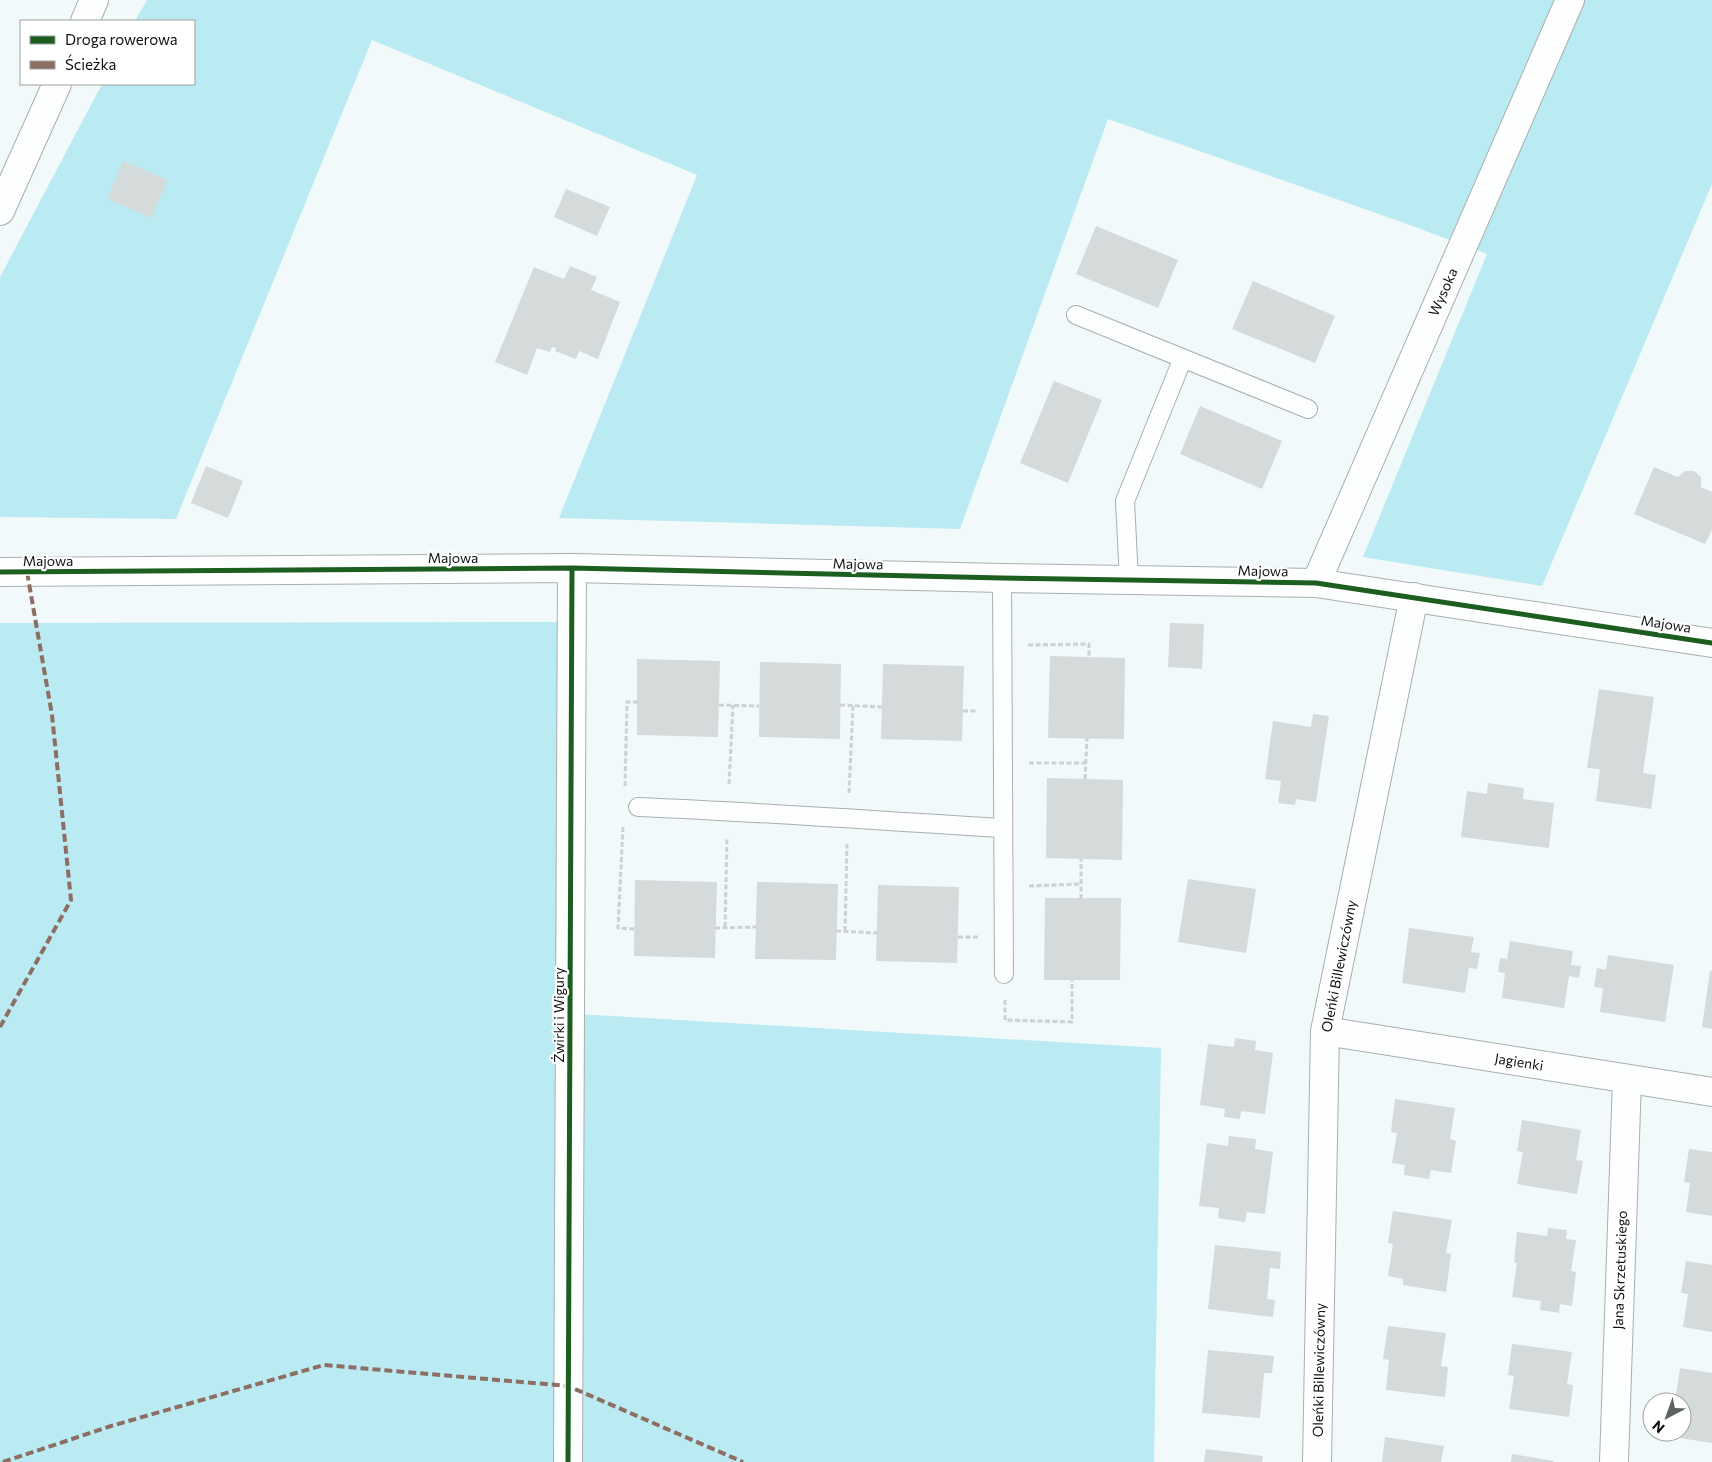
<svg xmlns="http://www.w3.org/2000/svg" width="1712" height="1462" viewBox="0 0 1712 1462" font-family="Commissioner,sans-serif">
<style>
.green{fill:#baebf3}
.building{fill:#d5dbdb}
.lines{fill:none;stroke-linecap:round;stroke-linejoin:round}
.lane-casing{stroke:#a9aeaf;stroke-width:20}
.street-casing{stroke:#a9aeaf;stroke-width:30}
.secondary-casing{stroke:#a9aeaf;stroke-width:30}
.path{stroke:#ced1d1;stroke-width:3;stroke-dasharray:5 2.5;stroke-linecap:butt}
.lane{stroke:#fdfefe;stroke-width:18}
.street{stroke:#fdfefe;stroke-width:28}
.secondary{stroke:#fdfefe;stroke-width:28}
.quiet{stroke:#8d6e63;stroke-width:4;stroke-dasharray:8 4;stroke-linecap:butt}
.cycleway-casing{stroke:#fff;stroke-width:8}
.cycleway{stroke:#1b5e20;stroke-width:5}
.labels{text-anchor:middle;stroke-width:4.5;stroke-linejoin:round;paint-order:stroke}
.street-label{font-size:14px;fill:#0d1111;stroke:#fff}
</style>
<rect width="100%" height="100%" fill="#f2f9fa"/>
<path class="green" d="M 147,0 L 1712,0 L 1712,184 L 1542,586 L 1363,557 L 1487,254 L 1410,225 L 1108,119 L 960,529 L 559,518 L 697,175 L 372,40 L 176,519 L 0,517 L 0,277 L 102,84 L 194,84 L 194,21 L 135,21 Z
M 559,622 L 560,1013 L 1161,1048 L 1154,1462 L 0,1462 L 0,623 Z"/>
<path class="building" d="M 123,161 L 168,180 L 151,218 L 107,199 Z
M 566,189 L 610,207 L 597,236 L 554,217 Z
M 1096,226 L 1178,260 L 1158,308 L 1076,274 Z
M 570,266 L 597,277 L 591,290 L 620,302 L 598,359 L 579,351 L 576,359 L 555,351 L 556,348 L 552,347 L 550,352 L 537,348 L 527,375 L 495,362 L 534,267 L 564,279 Z
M 1253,281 L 1335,316 L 1315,363 L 1232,329 Z
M 1054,381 L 1102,400 L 1068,483 L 1020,463 Z
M 1200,406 L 1282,441 L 1262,489 L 1180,454 Z
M 206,466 L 243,481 L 228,518 L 191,503 Z
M 1654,467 L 1678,477 L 1685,471 L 1694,471 L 1701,477 L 1701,487 L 1712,492 L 1712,530 L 1705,544 L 1634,514 Z
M 1170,623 L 1204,624 L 1202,669 L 1168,667 Z
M 1050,656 L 1125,658 L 1124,739 L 1048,738 Z
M 637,659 L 720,661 L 718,737 L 637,735 Z
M 760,662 L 841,664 L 840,739 L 759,737 Z
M 883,664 L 964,666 L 962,741 L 881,739 Z
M 1599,689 L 1654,697 L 1643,773 L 1656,775 L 1651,809 L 1596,801 L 1600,769 L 1587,768 Z
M 1313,714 L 1329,716 L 1316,802 L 1296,799 L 1295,805 L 1278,803 L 1281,781 L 1265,779 L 1273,721 L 1311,727 Z
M 1047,778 L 1123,780 L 1122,860 L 1046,858 Z
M 1488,783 L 1524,788 L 1523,799 L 1554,803 L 1549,848 L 1461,837 L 1467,791 L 1487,794 Z
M 1188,879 L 1256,889 L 1246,953 L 1178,942 Z
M 635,880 L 717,882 L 715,958 L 634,956 Z
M 757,882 L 838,884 L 836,960 L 755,959 Z
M 878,885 L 959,887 L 957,963 L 876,961 Z
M 1045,898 L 1121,898 L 1120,980 L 1044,980 Z
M 1409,928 L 1474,937 L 1471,952 L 1480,953 L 1477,969 L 1469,968 L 1465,993 L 1402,983 Z
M 1510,941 L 1573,951 L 1571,965 L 1581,966 L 1579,978 L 1569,976 L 1564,1008 L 1502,998 L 1505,973 L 1498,972 L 1500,958 L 1507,959 Z
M 1608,955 L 1674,965 L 1665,1022 L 1600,1012 L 1603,988 L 1594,987 L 1597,968 L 1606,970 Z
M 1710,971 L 1712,971 L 1712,1029 L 1702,1027 Z
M 1235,1038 L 1256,1041 L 1255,1050 L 1273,1053 L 1265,1114 L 1241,1111 L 1240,1119 L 1224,1117 L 1225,1109 L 1200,1105 L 1208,1044 L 1234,1047 Z
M 1395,1099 L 1455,1108 L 1450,1139 L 1456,1141 L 1451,1173 L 1431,1170 L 1429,1179 L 1404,1175 L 1405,1165 L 1392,1163 L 1397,1133 L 1391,1132 Z
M 1522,1120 L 1581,1130 L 1576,1160 L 1583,1161 L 1577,1194 L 1517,1184 L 1523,1152 L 1517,1151 Z
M 1229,1136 L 1256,1139 L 1255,1149 L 1273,1152 L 1265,1214 L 1247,1212 L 1245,1222 L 1218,1218 L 1219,1208 L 1199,1206 L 1207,1143 L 1228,1146 Z
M 1689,1149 L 1712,1152 L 1712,1216 L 1686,1212 L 1690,1183 L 1684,1182 Z
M 1393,1211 L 1452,1220 L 1446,1253 L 1451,1254 L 1446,1292 L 1403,1285 L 1403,1279 L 1388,1276 L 1393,1244 L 1388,1243 Z
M 1548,1228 L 1567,1230 L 1566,1239 L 1576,1240 L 1571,1271 L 1576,1272 L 1572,1306 L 1560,1304 L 1559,1313 L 1540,1310 L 1541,1301 L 1512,1297 L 1517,1263 L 1514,1262 L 1517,1232 L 1547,1236 Z
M 1215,1245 L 1281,1252 L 1280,1269 L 1270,1268 L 1267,1299 L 1275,1300 L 1273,1317 L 1208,1309 Z
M 1686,1261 L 1712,1265 L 1712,1332 L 1683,1327 L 1688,1294 L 1681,1293 Z
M 1388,1326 L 1446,1333 L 1441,1366 L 1448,1367 L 1445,1397 L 1386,1390 L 1389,1360 L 1383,1359 Z
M 1512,1344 L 1572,1352 L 1567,1384 L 1573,1385 L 1569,1417 L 1509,1409 L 1514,1376 L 1508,1375 Z
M 1208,1350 L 1274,1356 L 1272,1373 L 1264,1373 L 1260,1418 L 1202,1413 Z
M 1680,1368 L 1712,1373 L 1712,1443 L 1673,1437 L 1674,1432 L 1682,1432 L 1682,1402 L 1675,1402 Z
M 1385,1437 L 1444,1446 L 1441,1462 L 1382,1462 Z
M 1206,1449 L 1263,1456 L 1262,1462 L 1204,1462 Z
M 1512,1454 L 1554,1461 L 1554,1462 L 1511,1462 Z"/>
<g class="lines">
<defs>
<path id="lane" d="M 1076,315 L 1308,409
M 1002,578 L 1004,974
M 1129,580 L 1125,501 L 1183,358
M 638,807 C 760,812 882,821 1003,828"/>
<path id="street" d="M 85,21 L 94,0
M 0,211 L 57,84
M 1316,583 L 1570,0
M 1325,1031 L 1712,1092
M 568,1462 L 572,568
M 1317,1462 L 1325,1031 L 1414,597
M 1614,1462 L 1627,1079"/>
<path id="secondary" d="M 0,572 L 572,568 L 1002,578 L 1316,583 L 1712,643"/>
</defs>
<use href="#lane" class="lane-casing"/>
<use href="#street" class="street-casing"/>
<use href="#secondary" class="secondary-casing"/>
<path class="path" d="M 1028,645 L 1089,644 L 1089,657
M 719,705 L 759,706
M 840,705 L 882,707
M 963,711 L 977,711
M 1029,763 L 1086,763
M 1085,779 L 1087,738
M 729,784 L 733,705
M 625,786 L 627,702 L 638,702
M 849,793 L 853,706
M 623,827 L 618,928 L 635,929
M 1029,886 L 1081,884
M 1081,899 L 1081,859
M 725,927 L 727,838
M 715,928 L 756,927
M 836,931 L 877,933
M 845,931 L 847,844
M 958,937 L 978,937
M 1005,1000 L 1005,1020 L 1072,1022 L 1072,980"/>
<use href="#lane" class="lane"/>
<use href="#street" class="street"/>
<use href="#secondary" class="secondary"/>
<path class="quiet" d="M 0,1027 L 71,900 L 52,715 L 27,572
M 3,1462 L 111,1426 L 324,1365 L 568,1386 L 743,1462"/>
<defs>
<path id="cycleway" d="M 0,572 L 572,568 L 1002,578 L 1316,583 L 1712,643
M 568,1462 L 572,568"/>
</defs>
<use href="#cycleway" class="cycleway-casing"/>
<use href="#cycleway" class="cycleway"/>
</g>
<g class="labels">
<g class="street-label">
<text transform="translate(1443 292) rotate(-66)" y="5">Wysoka</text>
<text x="453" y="563">Majowa</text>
<text x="48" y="566">Majowa</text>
<text transform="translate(858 564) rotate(1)" y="5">Majowa</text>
<text transform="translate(1263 571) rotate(1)" y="5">Majowa</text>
<text transform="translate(1666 624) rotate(9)" y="5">Majowa</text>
<text transform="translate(1339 966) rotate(-79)" y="5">Oleńki Billewiczówny</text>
<text transform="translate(559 1015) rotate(-90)" y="5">Żwirki i Wigury</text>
<text transform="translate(1519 1062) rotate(9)" y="5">Jagienki</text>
<text transform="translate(1620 1270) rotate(-88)" y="5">Jana Skrzetuskiego</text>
<text transform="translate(1319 1370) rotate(-89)" y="5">Oleńki Billewiczówny</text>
</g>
</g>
<rect x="20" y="20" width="175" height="65" fill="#ffffff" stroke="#9ea0a0"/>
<rect x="30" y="36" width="25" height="8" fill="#1b5e20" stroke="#9ea0a0"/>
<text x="65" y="45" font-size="15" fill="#0d1111">Droga rowerowa</text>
<rect x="30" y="61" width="25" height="8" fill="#8d6e63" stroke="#9ea0a0"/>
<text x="65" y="70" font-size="15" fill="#0d1111">Ścieżka</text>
<g transform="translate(1667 1417) rotate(221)"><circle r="24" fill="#ffffff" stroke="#9ea0a0"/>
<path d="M0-4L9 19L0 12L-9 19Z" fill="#5d6263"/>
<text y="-8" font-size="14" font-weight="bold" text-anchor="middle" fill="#0d1111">N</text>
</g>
</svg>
